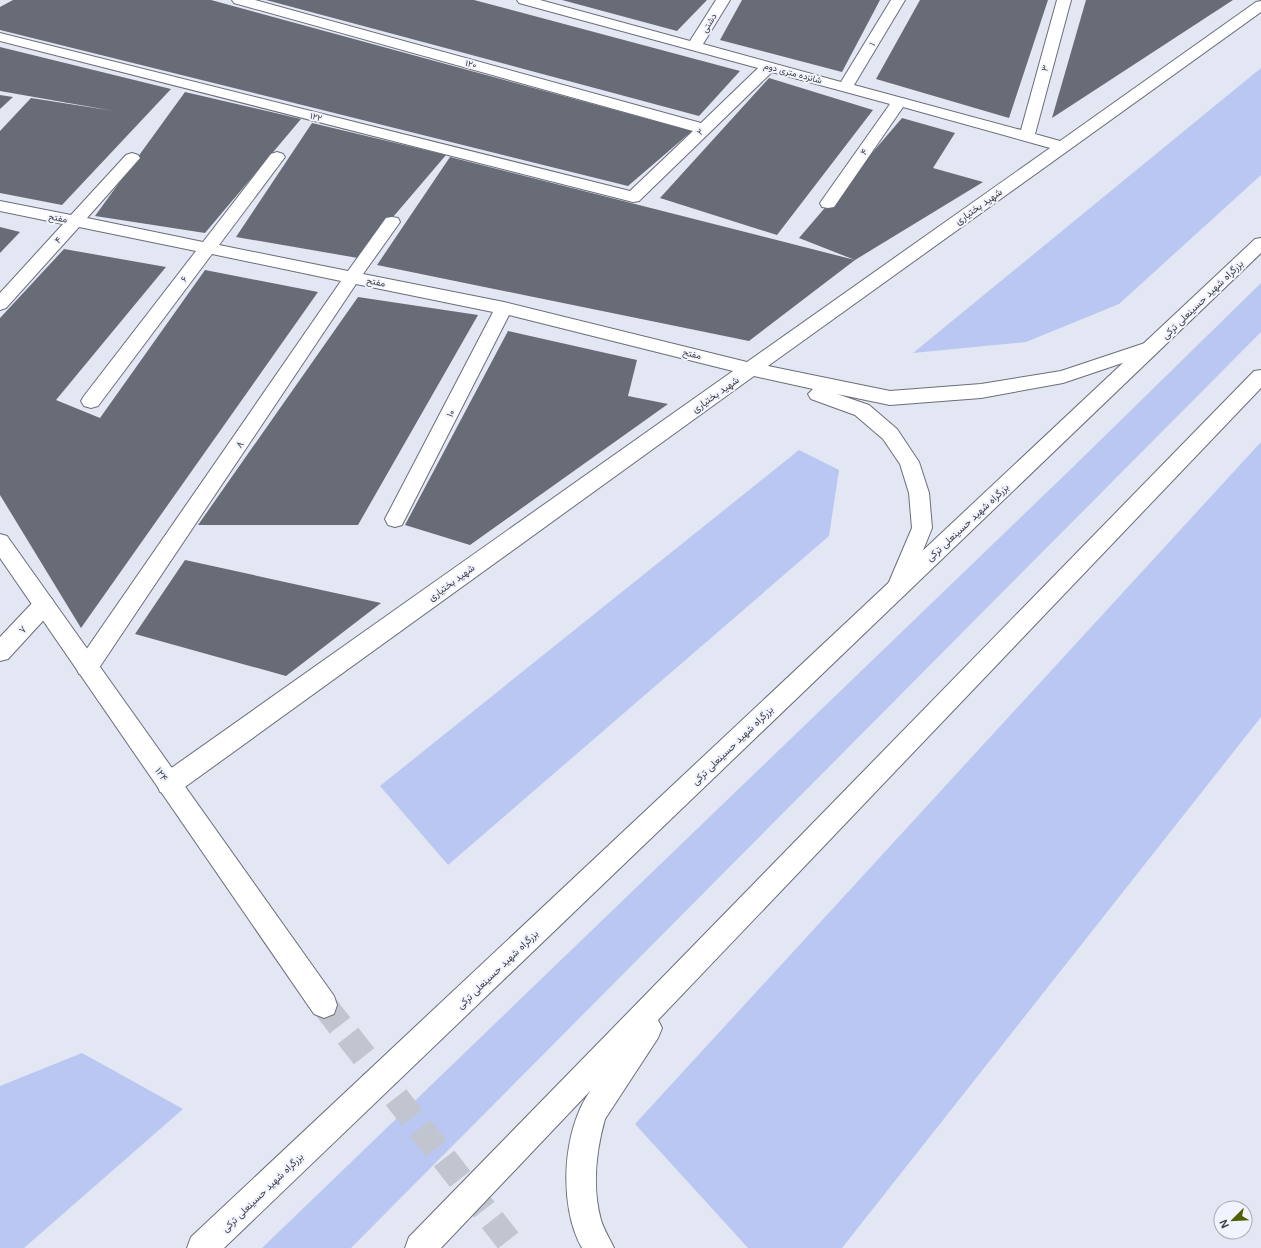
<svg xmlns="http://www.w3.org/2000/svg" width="1261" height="1248" viewBox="0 0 1261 1248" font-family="Helvetica,Vazirmatn,sans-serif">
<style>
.green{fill:#b9c7f2}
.building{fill:#686c76}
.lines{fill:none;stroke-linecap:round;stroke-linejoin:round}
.tertiary-tunnel{stroke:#c1c5cf;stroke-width:26;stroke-dasharray:26 13;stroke-linecap:butt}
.minor-casing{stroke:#6b6e79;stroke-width:2}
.tertiary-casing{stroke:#6b6e79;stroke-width:2}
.trunk-casing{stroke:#6b6e79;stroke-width:2}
.minor{fill:#fff;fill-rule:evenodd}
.tertiary{fill:#fff;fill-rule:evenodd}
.trunk{fill:#fff;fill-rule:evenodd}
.labels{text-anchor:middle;stroke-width:4;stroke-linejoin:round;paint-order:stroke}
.far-street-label{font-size:9px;fill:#3a3c41;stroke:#f1f4fe}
.street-label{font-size:10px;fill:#3a3c41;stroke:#f1f4fe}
</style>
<rect width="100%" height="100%" fill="#e3e7f3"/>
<path class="green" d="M 1261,68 L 1261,175 L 1119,304 L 1026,342 L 913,353 Z
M 1261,283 L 1261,332 L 351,1248 L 262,1248 L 1073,467 Z
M 1261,442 L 1261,717 L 842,1248 L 748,1248 L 635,1124 Z
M 799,450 L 839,470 L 829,536 L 448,865 L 380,786 Z
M 82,1053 L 183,1109 L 24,1248 L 0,1248 L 0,1086 Z"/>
<path class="building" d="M 13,0 L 211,0 L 692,131 L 628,186 L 0,30 L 0,7 Z
M 266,0 L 474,0 L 740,71 L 699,116 Z
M 562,0 L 707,0 L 677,31 Z
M 742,0 L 880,0 L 842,72 L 720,40 Z
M 920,0 L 1048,0 L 1009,118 L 876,79 Z
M 1086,0 L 1233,0 L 1052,118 Z
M 0,47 L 171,89 L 62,205 L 0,193 L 0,131 L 31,98 L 114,111 L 0,91 Z
M 769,78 L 873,110 L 777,235 L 660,198 Z
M 185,92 L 301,119 L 205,233 L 95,216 Z
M 0,95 L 13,97 L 0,109 Z
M 902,118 L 955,133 L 933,168 L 983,182 L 855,260 L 799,238 Z
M 312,123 L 446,155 L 358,258 L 236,237 Z
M 450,157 L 855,260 L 749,341 L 377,265 Z
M 0,227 L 20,232 L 0,253 Z
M 64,249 L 166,267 L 56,400 L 100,418 L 205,270 L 318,292 L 81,628 L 0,495 L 0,318 Z
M 358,297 L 478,315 L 358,525 L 198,525 Z
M 508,331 L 637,360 L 628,396 L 668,404 L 470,545 L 405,525 Z
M 185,560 L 381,603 L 286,676 L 135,634 Z"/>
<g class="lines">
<path class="tertiary-tunnel" d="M 324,1005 L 514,1248"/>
<defs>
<path id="minor" d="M 232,0 L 255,0 L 701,123 L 758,68 L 519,3 L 517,0 L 540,0 L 690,41 L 716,0 L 730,0 L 703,44 L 841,82 L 891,0 L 905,0 L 854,85 L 1021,130 L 1057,0 L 1071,0 L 1035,134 L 1060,141 L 1256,2 L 1261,1 L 1261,12 L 768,366 L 890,391 L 981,384 L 1061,371 L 1151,341 L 1158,343 L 1160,347 L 1158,351 L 1063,383 L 981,398 L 890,405 L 837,394 L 869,405 L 897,429 L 919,462 L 929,493 L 932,528 L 905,595 L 897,598 L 889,595 L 886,589 L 912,528 L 909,493 L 900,464 L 883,439 L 855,415 L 811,399 L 808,394 L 813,389 L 754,376 L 178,792 L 169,795 L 160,792 L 157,784 L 160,776 L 733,371 L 509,315 L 405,519 L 402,525 L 395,527 L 388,525 L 385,519 L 493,312 L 356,284 L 95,674 L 87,676 L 79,674 L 76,667 L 79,660 L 341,281 L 212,254 L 98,406 L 91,408 L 84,406 L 81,401 L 84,396 L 196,251 L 79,227 L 6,308 L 0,310 L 0,293 L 63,224 L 0,211 L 0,201 L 71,215 L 126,155 L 132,153 L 138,155 L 140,158 L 87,218 L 203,242 L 271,154 L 277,152 L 283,154 L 285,157 L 219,245 L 348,271 L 386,218 L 392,217 L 398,218 L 400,222 L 363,274 L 504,302 L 747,362 L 1050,148 L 903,107 L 834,207 L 828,208 L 822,207 L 820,203 L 890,104 L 772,72 L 639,201 L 633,202 L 0,41 L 0,33 L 630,191 L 693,131 L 234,3 Z
M 44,596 L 52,599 L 55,605 L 52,611 L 8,659 L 0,661 L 0,637 L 36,599 Z"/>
<path id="tertiary" d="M 0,534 L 7,536 L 334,996 L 337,1005 L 334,1014 L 324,1018 L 314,1014 L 0,558 Z"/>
<path id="trunk" d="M 1261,238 L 1261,253 L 224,1248 L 187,1248 L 191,1237 L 1255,239 Z
M 1261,370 L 1261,388 L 658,1020 L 662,1028 L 658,1038 L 605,1119 C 596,1151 592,1188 601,1220 C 604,1230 610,1239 614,1248 L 582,1248 C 558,1206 562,1129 591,1090 L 441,1248 L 405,1248 L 409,1237 L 1254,371 Z"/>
</defs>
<use href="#minor" class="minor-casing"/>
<use href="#tertiary" class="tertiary-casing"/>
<use href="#trunk" class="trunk-casing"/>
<use href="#minor" class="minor"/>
<use href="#tertiary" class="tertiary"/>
<use href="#trunk" class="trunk"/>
</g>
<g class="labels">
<g class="far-street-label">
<text transform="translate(709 23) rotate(-58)" y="3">دشتی</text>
<text transform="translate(872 44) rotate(-59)" y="3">۱</text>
<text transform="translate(471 64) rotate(15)" y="3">۱۲۰</text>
<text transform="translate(1045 68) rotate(-75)" y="3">۳</text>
<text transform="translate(793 73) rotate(15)" y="3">شانزده متری دوم</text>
<text transform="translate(316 117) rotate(14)" y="3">۱۲۲</text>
<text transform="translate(700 132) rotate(-44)" y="3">۲</text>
<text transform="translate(864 152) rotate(-55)" y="3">۴</text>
<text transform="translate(58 218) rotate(11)" y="3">مفتح</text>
<text transform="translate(58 240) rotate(-48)" y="3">۴</text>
<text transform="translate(184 279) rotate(-53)" y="3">۶</text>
<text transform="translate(376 282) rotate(11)" y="3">مفتح</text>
<text transform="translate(692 354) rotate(14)" y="3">مفتح</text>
</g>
<g class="street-label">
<text transform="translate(978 206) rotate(-35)" y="4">شهید بختیاری</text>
<text transform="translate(1202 299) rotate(-44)" y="4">بزرگراه شهید حسینعلی ترکی</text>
<text transform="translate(715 394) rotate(-35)" y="4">شهید بختیاری</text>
<text transform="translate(450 413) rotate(-63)" y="4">۱۰</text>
<text transform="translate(239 444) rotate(-56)" y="4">۸</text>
<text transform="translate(967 522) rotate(-43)" y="4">بزرگراه شهید حسینعلی ترکی</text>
<text transform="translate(451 582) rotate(-36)" y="4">شهید بختیاری</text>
<text transform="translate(22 629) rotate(-47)" y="4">۷</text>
<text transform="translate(732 745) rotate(-44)" y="4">بزرگراه شهید حسینعلی ترکی</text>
<text transform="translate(162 774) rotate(55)" y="4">۱۲۴</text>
<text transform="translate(497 969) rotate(-44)" y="4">بزرگراه شهید حسینعلی ترکی</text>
<text transform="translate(262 1192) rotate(-44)" y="4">بزرگراه شهید حسینعلی ترکی</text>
</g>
</g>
<g transform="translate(1233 1220) rotate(246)"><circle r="19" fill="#f1f4fe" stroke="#a8aab2"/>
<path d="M0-3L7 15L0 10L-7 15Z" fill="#515f00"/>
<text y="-6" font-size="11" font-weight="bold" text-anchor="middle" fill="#3a3c41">N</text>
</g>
</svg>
